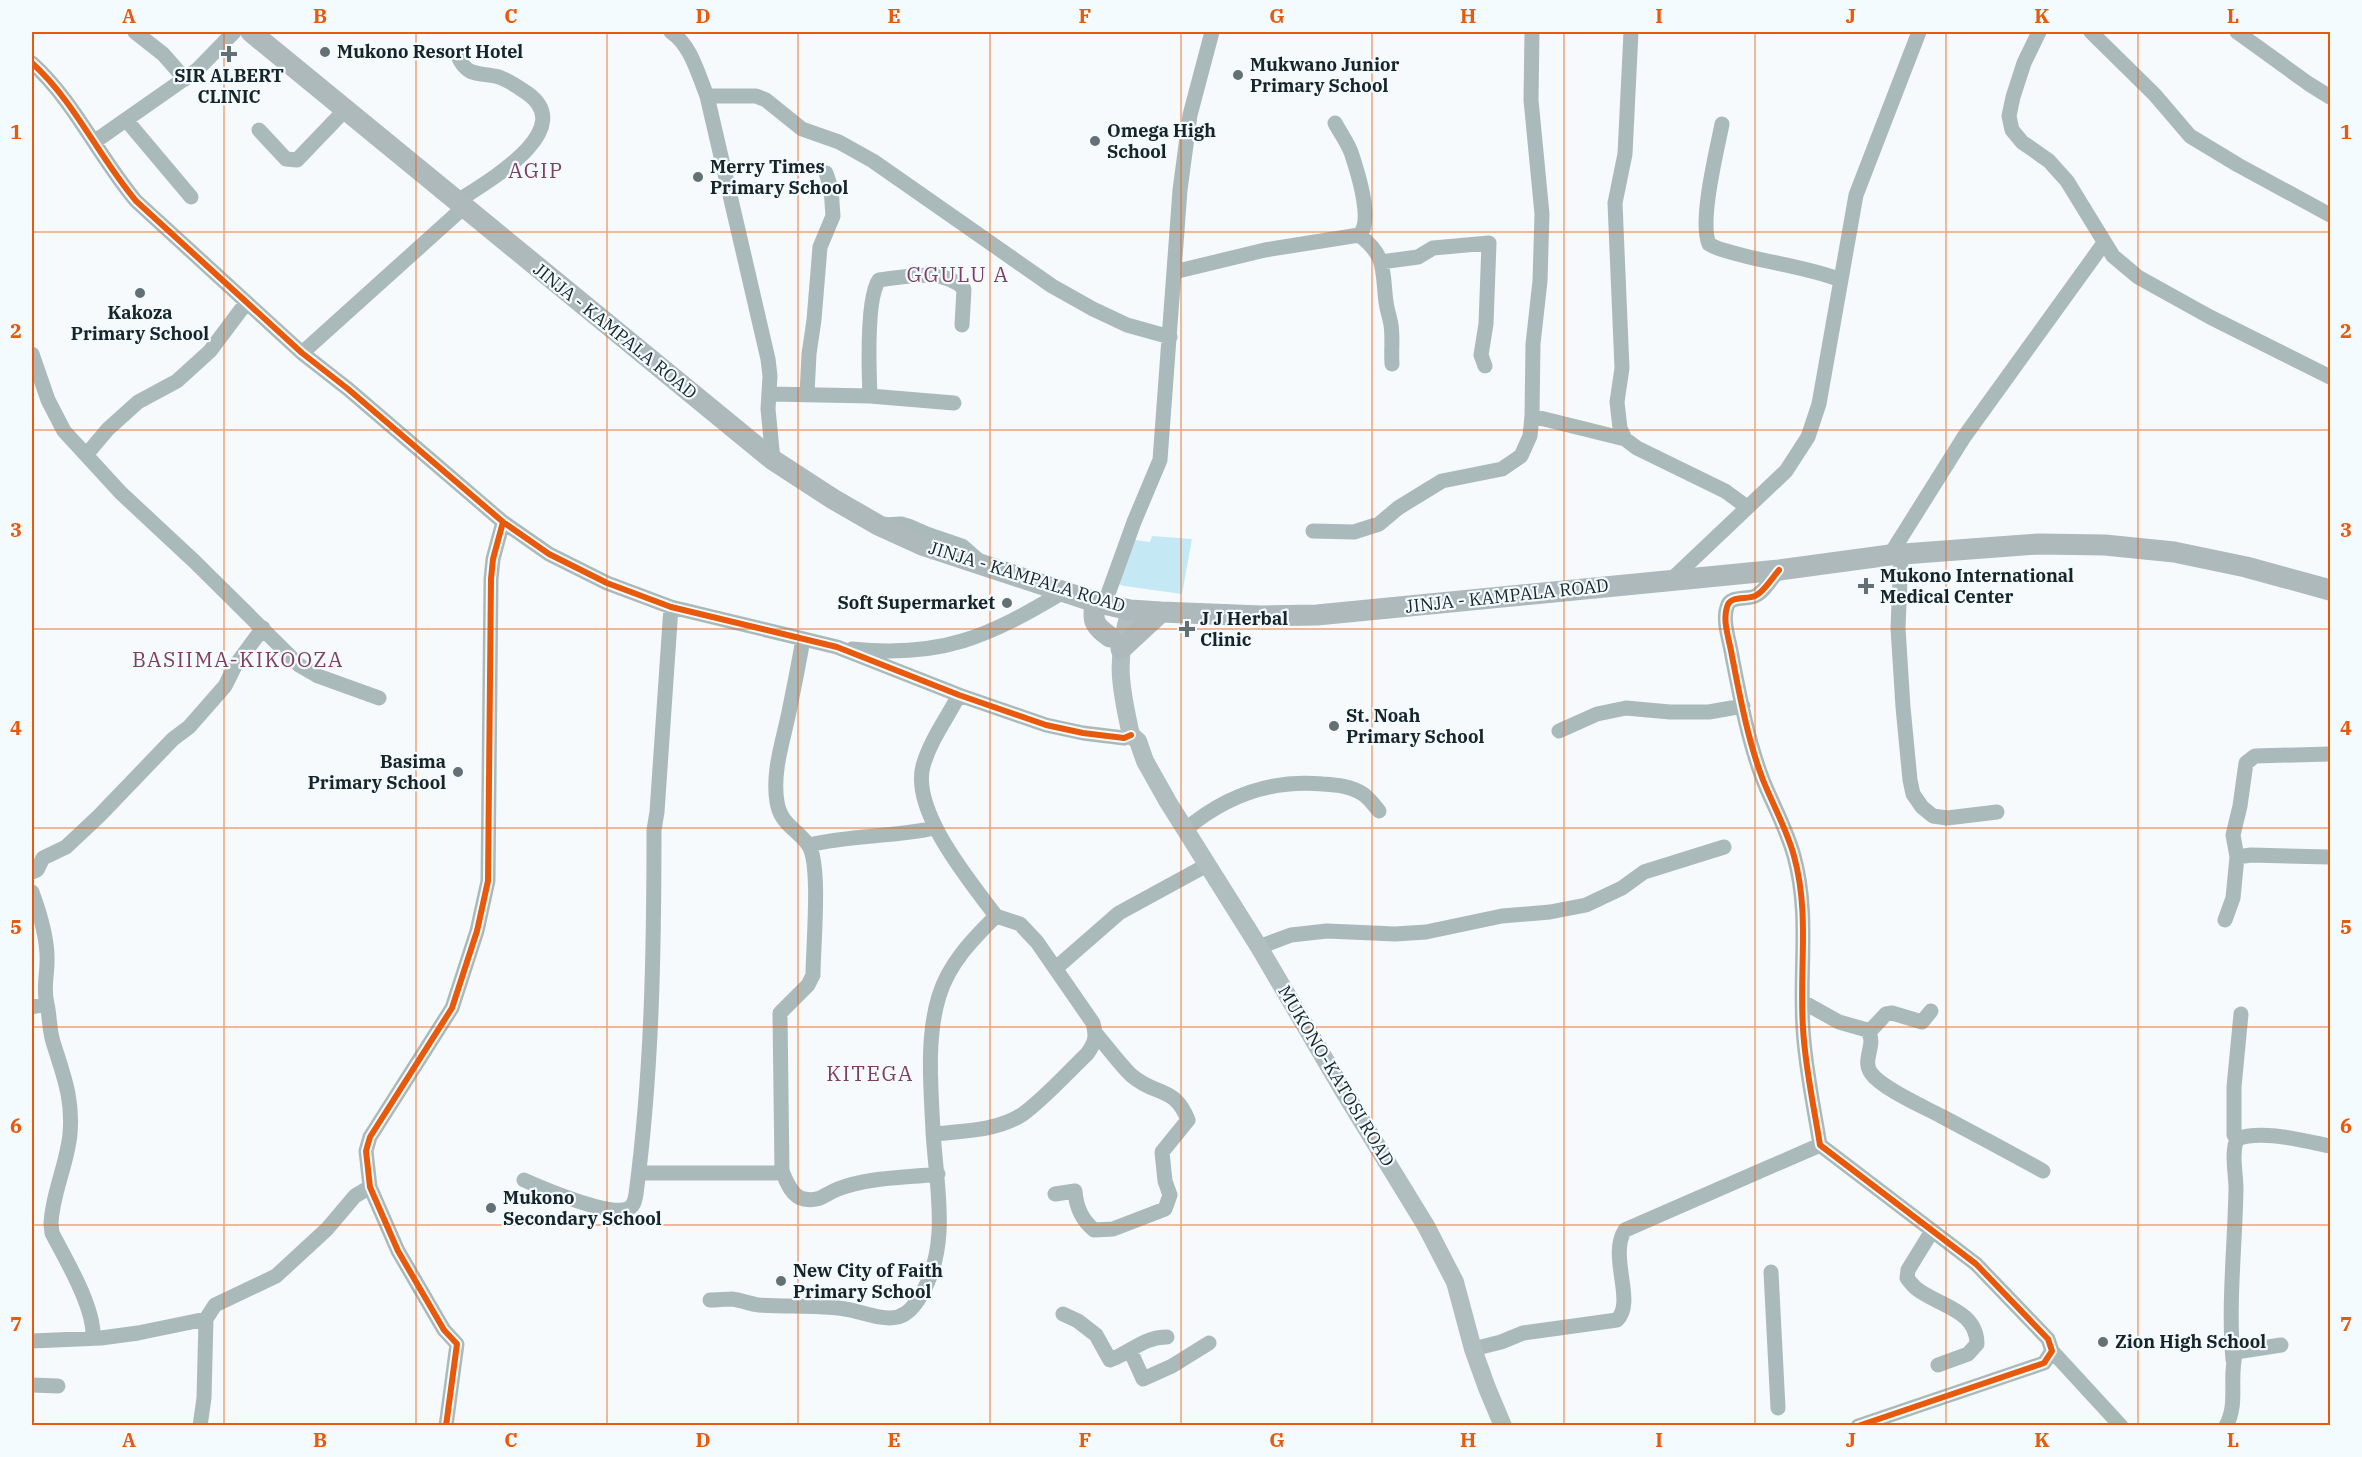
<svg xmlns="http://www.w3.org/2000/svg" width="2362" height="1457" viewBox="0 0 2362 1457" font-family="'IBM Plex Serif',serif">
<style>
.green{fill:#c5e8f5}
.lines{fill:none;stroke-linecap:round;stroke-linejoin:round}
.minor{stroke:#aababb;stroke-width:15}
.major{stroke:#b0bec0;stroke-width:18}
.highway{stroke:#aeb9bb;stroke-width:21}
.cycleway-casing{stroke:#f4fbfe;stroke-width:10}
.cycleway{stroke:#e8590c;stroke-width:6}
.grid{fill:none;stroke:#e8590c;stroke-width:1.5;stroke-opacity:0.55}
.poi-dot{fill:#657074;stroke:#f4fbfe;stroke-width:2}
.labels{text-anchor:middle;stroke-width:4.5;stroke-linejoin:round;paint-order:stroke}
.poi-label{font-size:18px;font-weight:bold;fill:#17252a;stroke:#f4fbfe;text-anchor:start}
.street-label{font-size:18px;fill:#17252a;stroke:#f4fbfe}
.quarter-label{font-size:21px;letter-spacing:1.5px;fill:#7f3d5f;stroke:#f4fbfe}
.neatline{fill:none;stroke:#e8590c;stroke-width:2}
.grid-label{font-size:20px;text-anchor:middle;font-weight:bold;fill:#e8590c}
</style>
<rect width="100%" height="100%" fill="#f6fafc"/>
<path class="green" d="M 1152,536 L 1192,539 L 1182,594 L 1124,586 L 1116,583 L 1128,539 L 1150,542 Z"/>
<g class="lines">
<path class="minor" d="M 135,32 L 163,54 L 185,79
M 671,32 C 691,45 698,74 707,96 L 768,359 L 770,376 L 768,409 L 773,460
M 1631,32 L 1625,154 L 1615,203 L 1622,368 L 1617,402 L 1620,428 L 1625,439 L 1637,448 L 1725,491 L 1747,507
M 2039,32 L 2024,63 L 2013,97 L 2009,116 L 2012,130 L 2022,142 L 2049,161 L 2067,181 L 2113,256 L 2138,277 L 2210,317 L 2330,377
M 2091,32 L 2155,95 L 2190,136 L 2238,165 L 2330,215
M 2237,32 L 2309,84 L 2330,97
M 32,63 C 75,102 98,156 136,201 L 302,353 L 348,389 L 503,522 L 549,554 L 607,583 L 671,607 L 837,647 L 959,695 L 1046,725 L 1083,733 L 1124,738 L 1131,735
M 707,96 L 756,96 L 766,100 L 802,129 L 839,142 L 873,161 L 1052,286 L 1093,309 L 1127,325 L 1170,337
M 127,121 L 191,197
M 1722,124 C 1717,150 1699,221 1709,244 C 1720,251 1733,252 1745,256 C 1777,264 1810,268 1841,280
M 259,130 L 286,159 L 297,160 L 345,110
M 94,142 L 197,70 L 234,32
M 456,202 C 485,183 580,130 527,93 C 518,87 510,81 499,77 C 480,72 467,78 458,56
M 1359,235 C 1387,256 1382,271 1386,302 C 1387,310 1390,318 1391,325 C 1393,338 1391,351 1392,364
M 1381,262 L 1418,257 L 1433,248 L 1489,243 L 1486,324 L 1481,355 L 1485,366
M 1174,272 L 1265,250 L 1359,235 C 1374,222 1357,170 1351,152 C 1347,142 1340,132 1335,123
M 302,353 L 463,208
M 32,354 L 48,400 L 64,431 L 121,493 L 195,562 L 299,665 L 318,676 L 379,698
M 769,394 L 870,396 C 869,372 866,298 879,280 C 904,277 944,267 964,289 L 962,325
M 807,394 L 809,354 L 814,320 L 820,247 L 833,216 L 831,188 L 826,173
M 870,396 L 954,403
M 1532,416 L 1625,439
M 86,455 L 108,429 L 138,402 L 177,381 L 210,351 L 246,303
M 882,525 L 901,524 L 911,527 L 927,534 L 962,546 L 978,560
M 1313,531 L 1354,532 L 1379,524 L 1398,508 L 1442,481 L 1502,469 L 1521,456 L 1530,436 L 1532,416 L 1533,344 L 1540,281 L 1542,214 L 1531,100 L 1532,32
M 1890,555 L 1964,437 L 2104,243
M 1901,555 L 1898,628 L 1903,707 L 1910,780 L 1913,794 L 1922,807 L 1933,816 L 1947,818 L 1997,812
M 1779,570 C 1772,578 1764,592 1755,596 C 1746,600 1730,595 1727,607 C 1722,621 1730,642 1732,656 C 1740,697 1748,741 1763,780 C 1773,805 1787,830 1794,856 C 1810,914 1799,969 1803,1028 C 1805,1067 1814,1107 1820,1145 L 1976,1264 L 2048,1339 L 2052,1351 L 2044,1363 L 1858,1426
M 1671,580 L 1786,471 L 1808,437 L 1819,404 L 1856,195 L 1919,32
M 1104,605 L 1134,522 L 1160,460 L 1180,190 L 1190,115 L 1212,32
M 803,639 C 799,663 794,687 789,712 C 783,741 772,772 777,802 C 781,826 798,829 809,846 C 821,866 813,948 813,975 L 808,985 L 780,1013 L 782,1171 C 786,1181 792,1197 804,1199 C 821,1202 824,1194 838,1189 C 869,1177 905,1178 938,1174
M 852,649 C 942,658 988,637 1063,592
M 1559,731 L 1597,714 L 1626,708 L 1670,712 L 1709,712 L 1743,706
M 1185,830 C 1225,796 1270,779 1323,784 C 1337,785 1351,786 1363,794 C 1369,798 1374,805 1379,811
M 809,845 C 850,835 893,837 935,828
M 2237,857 L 2233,835 L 2240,806 L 2246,763 L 2255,756 L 2330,754
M 32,872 L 37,870 L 43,858 L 66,847 L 99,816 L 173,739 L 189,727 L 225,686 L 235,666 L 263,628
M 32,892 C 39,911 48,941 47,962 C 47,976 43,989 47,1004
M 2225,920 L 2233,898 L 2237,857 L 2251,855 L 2330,857
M 1259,947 L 1291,935 L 1327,931 L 1395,934 L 1426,932 L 1502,916 L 1550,912 L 1586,905 L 1622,888 L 1644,872 L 1724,847
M 1056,968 L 1119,913 L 1207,865
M 1803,1002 L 1839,1022 L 1867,1030 C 1878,1044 1861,1059 1871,1073 C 1881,1088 1924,1107 1941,1116 C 1975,1134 2009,1152 2043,1171
M 32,1007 L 47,1004 C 50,1017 49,1032 54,1045 C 64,1077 73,1099 70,1134 C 67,1165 52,1194 51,1224 L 52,1233 C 66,1260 95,1308 93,1338
M 1869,1032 L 1886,1014 L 1892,1013 L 1922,1022 L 1931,1011
M 933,1134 C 962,1131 998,1131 1023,1114 C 1046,1097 1066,1074 1087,1054 C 1095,1043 1097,1037 1093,1023 L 1037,942 L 1020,924 L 996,916
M 2237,1139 L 2234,1135 L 2234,1087 L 2241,1014
M 639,1173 L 776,1173 L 782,1171
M 524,1180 C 544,1189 608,1216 627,1209 C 634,1207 635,1200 636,1194 C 652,1073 654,952 654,830 L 657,812 L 671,607
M 1055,1194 L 1075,1191 C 1076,1206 1082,1220 1094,1230 L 1113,1229 L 1165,1209 L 1170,1195 L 1165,1181 L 1162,1152 L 1188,1120 C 1174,1085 1156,1097 1131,1075 C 1119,1063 1108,1048 1097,1035
M 1932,1231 L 1908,1270 L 1907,1278 C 1910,1282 1913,1286 1917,1289 C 1939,1306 1977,1310 1977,1344 L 1968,1354 L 1938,1365
M 1771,1272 L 1778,1408
M 710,1300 C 717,1300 725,1299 732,1299 C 741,1300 750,1304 759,1305 C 787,1307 816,1305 845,1309 C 861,1311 881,1321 898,1317 C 908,1314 916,1304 921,1295 C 951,1245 936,1186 933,1131 C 931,1088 926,1038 939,996 C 949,963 973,939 996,916 C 970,881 911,811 923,766 C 930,741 947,718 959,695
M 1063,1314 L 1078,1321 L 1096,1335 L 1110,1360 C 1131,1352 1144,1337 1167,1337
M 32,1341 L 101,1338 L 138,1333 L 206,1319 L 215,1305 L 276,1276 L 327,1229 L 355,1196 L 370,1187
M 1473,1349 L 1501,1342 L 1523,1333 L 1617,1320 C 1636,1302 1608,1256 1625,1230 L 1820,1145
M 1130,1350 L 1143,1379 L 1172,1366 L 1209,1343
M 2052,1351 L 2121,1426
M 2233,1360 C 2228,1303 2235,1246 2236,1189 C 2236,1173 2231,1154 2237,1139 C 2261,1129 2305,1141 2330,1146
M 32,1385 L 58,1386
M 200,1426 L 204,1398 L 206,1319
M 446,1426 L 457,1344 L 444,1330 L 398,1251 L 370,1187 L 366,1151 L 370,1137 L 452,1008 L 477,931 L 488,881 L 491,579 L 493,559 L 503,522
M 2226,1426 C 2239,1403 2228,1376 2236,1352 L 2281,1345"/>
<path class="major" d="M 1130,610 C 1115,660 1120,686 1131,735 L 1138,741 L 1145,761 L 1168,802 L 1259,947 L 1344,1092 L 1426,1226 L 1455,1282 L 1473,1349 L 1487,1388 L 1503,1426"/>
<path class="highway" d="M 251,32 L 773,460 L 833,499 L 878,525 L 922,545 L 1095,602 L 1130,610 L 1161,612 L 1261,616 L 1317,615 L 1779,570 L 1890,555 L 2038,544 L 2105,545 L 2174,552 L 2246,567 L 2330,590
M 1095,602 C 1092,622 1094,625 1110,637
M 1121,649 L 1161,612"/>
<defs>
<path id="cycleway" d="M 32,63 C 75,102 98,156 136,201 L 302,353 L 348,389 L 503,522 L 549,554 L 607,583 L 671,607 L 837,647 L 959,695 L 1046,725 L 1083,733 L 1124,738 L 1131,735
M 1779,570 C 1772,578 1764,592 1755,596 C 1746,600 1730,595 1727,607 C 1722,621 1730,642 1732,656 C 1740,697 1748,741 1763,780 C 1773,805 1787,830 1794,856 C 1810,914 1799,969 1803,1028 C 1805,1067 1814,1107 1820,1145 L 1976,1264 L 2048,1339 L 2052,1351 L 2044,1363 L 1858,1426
M 446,1426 L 457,1344 L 444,1330 L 398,1251 L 370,1187 L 366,1151 L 370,1137 L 452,1008 L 477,931 L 488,881 L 491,579 L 493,559 L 503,522"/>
</defs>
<use href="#cycleway" class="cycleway-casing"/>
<use href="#cycleway" class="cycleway"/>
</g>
<path class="grid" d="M 224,32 L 224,1426M 416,32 L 416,1426M 607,32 L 607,1426M 798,32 L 798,1426M 990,32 L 990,1426M 1181,32 L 1181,1426M 1372,32 L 1372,1426M 1564,32 L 1564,1426M 1755,32 L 1755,1426M 1946,32 L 1946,1426M 2138,32 L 2138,1426M 32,232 L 2330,232M 32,430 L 2330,430M 32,629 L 2330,629M 32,828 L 2330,828M 32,1027 L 2330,1027M 32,1225 L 2330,1225"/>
<g class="poi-dot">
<circle cx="325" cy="52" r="6"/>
<path d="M226 45h6v6h6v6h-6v6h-6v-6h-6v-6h6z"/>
<circle cx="1238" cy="75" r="6"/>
<circle cx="1095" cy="141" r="6"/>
<circle cx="698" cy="177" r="6"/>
<circle cx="140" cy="293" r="6"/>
<path d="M1863 577h6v6h6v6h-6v6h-6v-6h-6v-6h6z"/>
<circle cx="1007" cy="603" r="6"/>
<path d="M1184 620h6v6h6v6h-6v6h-6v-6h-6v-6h6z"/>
<circle cx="1334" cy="726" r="6"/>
<circle cx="458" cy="772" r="6"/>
<circle cx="491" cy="1208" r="6"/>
<circle cx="781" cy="1281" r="6"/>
<circle cx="2103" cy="1342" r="6"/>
</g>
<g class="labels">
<g class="poi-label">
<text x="337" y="58">Mukono Resort Hotel</text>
<text x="1250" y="71">Mukwano Junior<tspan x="1250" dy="21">Primary School</tspan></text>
<text x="229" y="82" text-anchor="middle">SIR ALBERT<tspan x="229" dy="21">CLINIC</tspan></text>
<text x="1107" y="137">Omega High<tspan x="1107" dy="21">School</tspan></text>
<text x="710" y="173">Merry Times<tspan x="710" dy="21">Primary School</tspan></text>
<text x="140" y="319" text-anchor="middle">Kakoza<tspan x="140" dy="21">Primary School</tspan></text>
<text x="1880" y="582">Mukono International<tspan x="1880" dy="21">Medical Center</tspan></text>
<text x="995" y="609" text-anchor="end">Soft Supermarket</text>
<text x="1200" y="625">J J Herbal<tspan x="1200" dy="21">Clinic</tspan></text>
<text x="1346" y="722">St. Noah<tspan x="1346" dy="21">Primary School</tspan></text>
<text x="446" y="768" text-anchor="end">Basima<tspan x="446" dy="21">Primary School</tspan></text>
<text x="503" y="1204">Mukono<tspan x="503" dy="21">Secondary School</tspan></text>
<text x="793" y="1277">New City of Faith<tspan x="793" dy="21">Primary School</tspan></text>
<text x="2115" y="1348">Zion High School</text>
</g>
<g class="street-label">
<text transform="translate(615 331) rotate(39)" y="6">JINJA - KAMPALA ROAD</text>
<text transform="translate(1027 577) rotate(17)" y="6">JINJA - KAMPALA ROAD</text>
<text transform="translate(1507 596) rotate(-6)" y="6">JINJA - KAMPALA ROAD</text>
<text transform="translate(1336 1076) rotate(59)" y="6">MUKONO-KATOSI ROAD</text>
</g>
<g class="quarter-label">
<text x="536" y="178">AGIP</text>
<text x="958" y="282">GGULU A</text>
<text x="238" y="667">BASIIMA-KIKOOZA</text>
<text x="870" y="1081">KITEGA</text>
</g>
</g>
<rect width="2362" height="1457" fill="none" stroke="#f4fbfe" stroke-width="66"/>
<rect x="33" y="33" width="2296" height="1391" class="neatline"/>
<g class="grid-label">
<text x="129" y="23">A</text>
<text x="320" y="23">B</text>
<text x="511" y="23">C</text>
<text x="703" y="23">D</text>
<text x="894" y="23">E</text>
<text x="1085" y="23">F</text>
<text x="1277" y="23">G</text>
<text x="1468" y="23">H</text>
<text x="1659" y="23">I</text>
<text x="1851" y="23">J</text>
<text x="2042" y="23">K</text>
<text x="2233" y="23">L</text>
<text x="16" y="139">1</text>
<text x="2346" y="139">1</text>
<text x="16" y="338">2</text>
<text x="2346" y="338">2</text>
<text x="16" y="537">3</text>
<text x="2346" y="537">3</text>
<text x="16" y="735">4</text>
<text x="2346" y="735">4</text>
<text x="16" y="934">5</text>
<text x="2346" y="934">5</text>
<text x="16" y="1133">6</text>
<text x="2346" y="1133">6</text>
<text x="16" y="1331">7</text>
<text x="2346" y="1331">7</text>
<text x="129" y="1447">A</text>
<text x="320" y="1447">B</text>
<text x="511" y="1447">C</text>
<text x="703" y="1447">D</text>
<text x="894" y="1447">E</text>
<text x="1085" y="1447">F</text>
<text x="1277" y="1447">G</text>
<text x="1468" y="1447">H</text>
<text x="1659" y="1447">I</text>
<text x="1851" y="1447">J</text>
<text x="2042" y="1447">K</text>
<text x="2233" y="1447">L</text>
</g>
</svg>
